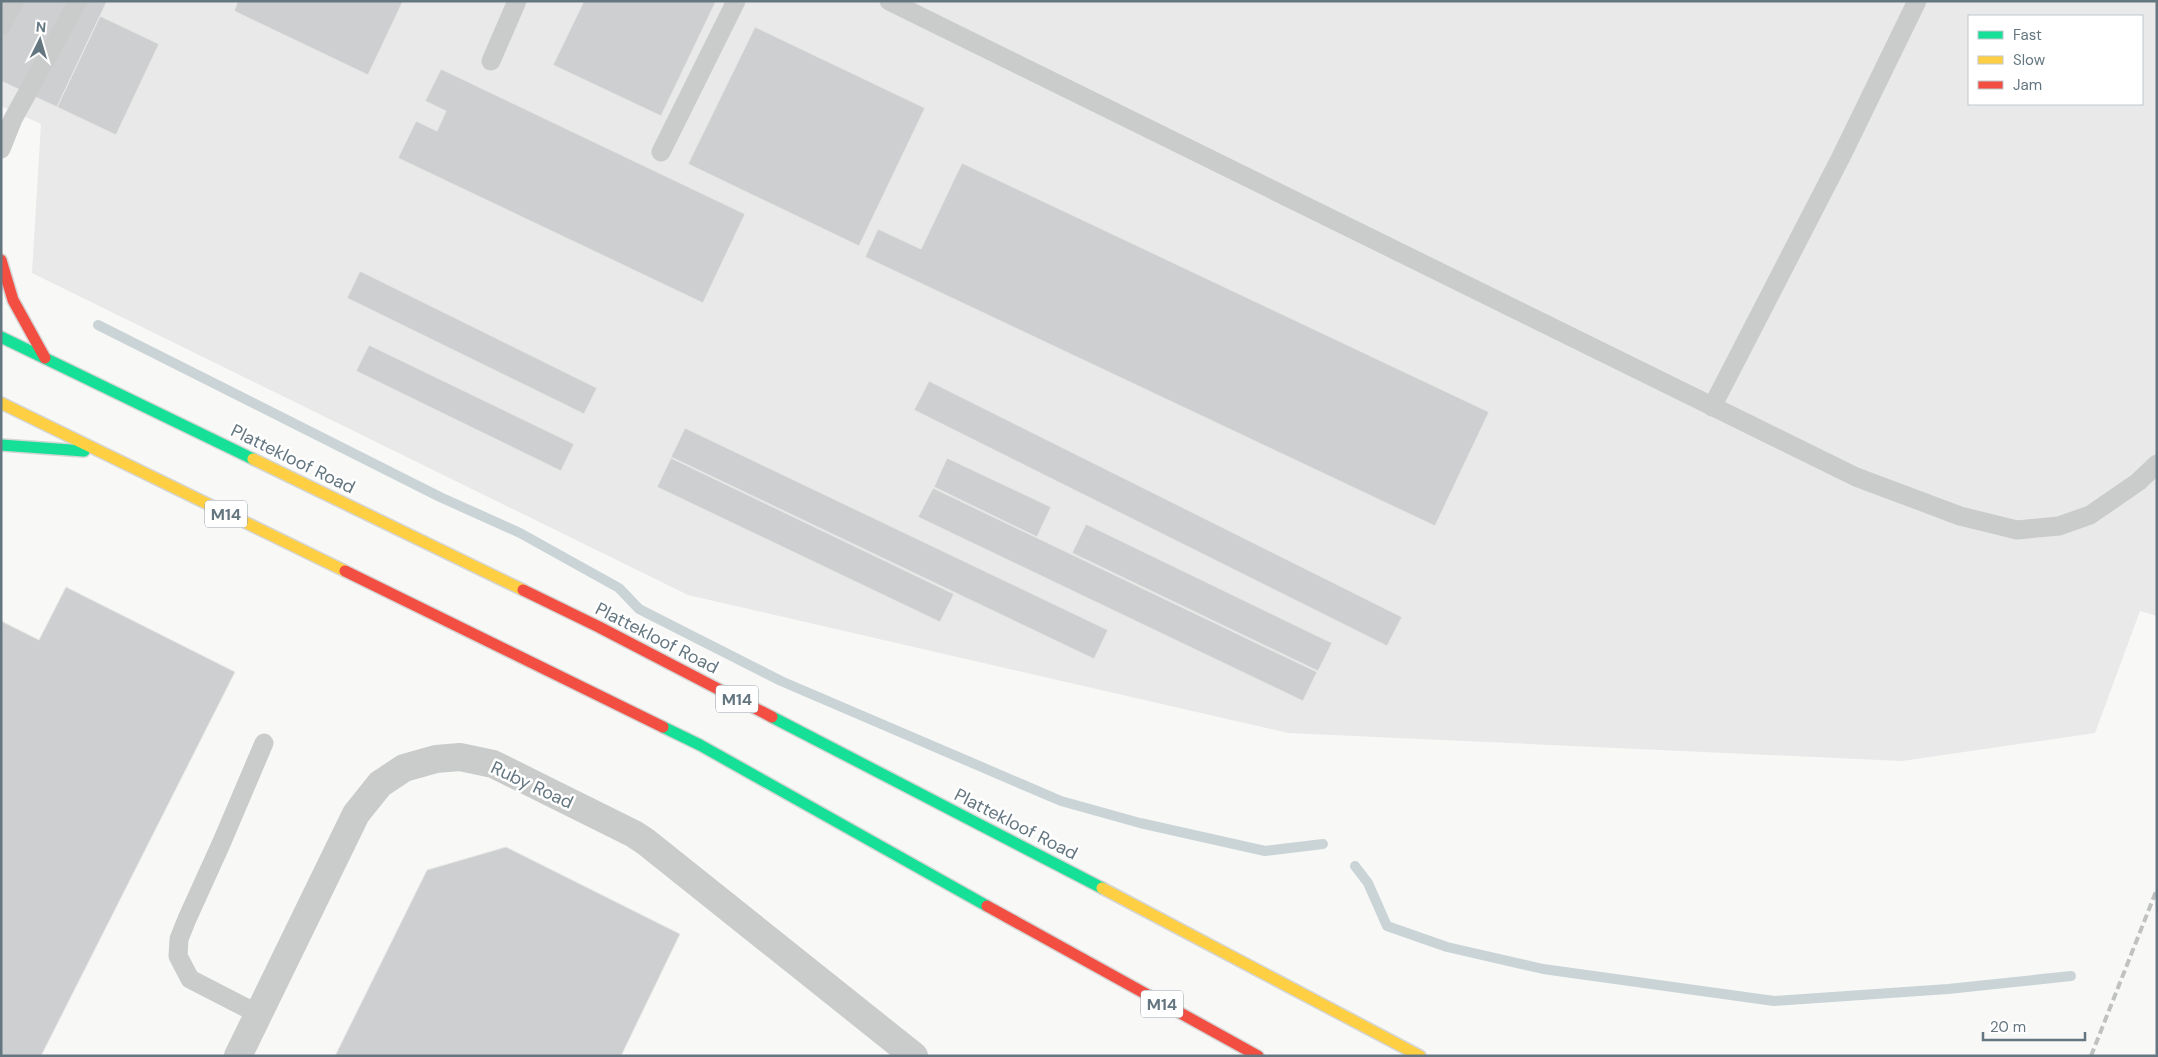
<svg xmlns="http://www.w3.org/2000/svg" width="2158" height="1057" viewBox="0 0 2158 1057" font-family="'DM Sans',sans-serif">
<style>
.built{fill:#e8e9e8;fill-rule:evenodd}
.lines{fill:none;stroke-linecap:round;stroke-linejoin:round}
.stream{stroke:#cad4d6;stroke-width:10}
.building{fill:#cecfd0;stroke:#e7e7e6}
.fast-casing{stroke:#d4d5d5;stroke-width:14}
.slow-casing{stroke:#d4d5d5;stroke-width:14}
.jam-casing{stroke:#d4d5d5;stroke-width:14}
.lane{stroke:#cacccc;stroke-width:19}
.street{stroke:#cacccc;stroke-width:28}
.fast{stroke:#16e098;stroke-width:11}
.slow{stroke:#ffcf43;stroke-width:11}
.jam{stroke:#f24e42;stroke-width:11}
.rail{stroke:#c0c2c2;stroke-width:4;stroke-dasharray:8 4;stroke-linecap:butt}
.labels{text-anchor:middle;stroke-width:5;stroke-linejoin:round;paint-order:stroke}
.shield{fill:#fff;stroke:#929fa6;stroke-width:1}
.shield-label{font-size:16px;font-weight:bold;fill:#647680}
.street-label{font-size:18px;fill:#647680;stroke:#fff}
</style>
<rect width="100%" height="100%" fill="#f8f8f7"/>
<path class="built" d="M 1,1 L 2157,1 L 2157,616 L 2140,611 L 2095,733 L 1902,761 L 1288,733 L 688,595 L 32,273 L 41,124 L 1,106 ZM 1969,16 L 2142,16 L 2142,104 L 1969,104 Z"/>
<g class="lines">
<path class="stream" d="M 98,325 L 440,497 L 520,533 L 619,588 L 639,609 L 781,681 L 1061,801 L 1140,823 L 1265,851 L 1323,844
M 1355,866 L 1368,883 L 1387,926 L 1447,947 L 1543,969 L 1774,1001 L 1948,989 L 2071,976"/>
</g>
<path class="building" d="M 1,1 L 107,1 L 57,107 L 1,81 Z
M 238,1 L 403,1 L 368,75 L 234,11 Z
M 584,1 L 716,1 L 661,116 L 553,65 Z
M 100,16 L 159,44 L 116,135 L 57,107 Z
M 755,27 L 925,108 L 859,246 L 688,164 Z
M 441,69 L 745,214 L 703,303 L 398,158 L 416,121 L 437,131 L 446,111 L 425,101 Z
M 962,163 L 1489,412 L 1435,526 L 865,257 L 878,229 L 921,249 Z
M 360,271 L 597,388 L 584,414 L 347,298 Z
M 369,345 L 574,444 L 561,471 L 356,371 Z
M 929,381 L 1402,617 L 1387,646 L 914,410 Z
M 685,428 L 1108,630 L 1094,659 L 671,457 Z
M 671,458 L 954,594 L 940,622 L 657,487 Z
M 947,458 L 1051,507 L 1037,537 L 934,487 Z
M 933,488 L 1317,672 L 1303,701 L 918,517 Z
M 1086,524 L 1332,643 L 1318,671 L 1072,553 Z
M 66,587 L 235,672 L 41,1056 L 1,1056 L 1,621 L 39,640 Z
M 506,847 L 680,934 L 621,1056 L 335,1056 L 427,870 Z"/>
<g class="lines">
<defs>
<path id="fast" d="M 1,337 L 253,459
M 1,445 L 84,451
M 772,717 L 1102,888
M 663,727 L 700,745 L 987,906"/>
<path id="slow" d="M 1,403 L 345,571
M 253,459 L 523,590
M 1102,888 L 1420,1056"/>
<path id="jam" d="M 1,260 L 13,300 L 45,358
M 345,571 L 663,727
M 523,590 L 599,627 L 772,717
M 987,906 L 1258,1056"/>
</defs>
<use href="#fast" class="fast-casing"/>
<use href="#slow" class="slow-casing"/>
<use href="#jam" class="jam-casing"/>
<path class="lane" d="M 889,1 L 1856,477 L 1960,516 L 2017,530 L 2059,526 L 2090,515 L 2138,482 L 2157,464
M 1,26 L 15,1
M 491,61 L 517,1
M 1,149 L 13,119 L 78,1
M 661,152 L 736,1
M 1712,407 L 1841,157 L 1917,1
M 258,1014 L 190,979 L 178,956 L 179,939 L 187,919 L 221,844 L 264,743"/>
<path class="street" d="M 238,1056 L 356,814 L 380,784 L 404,768 L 436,759 L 460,757 L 493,764 L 634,834 L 646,842 L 914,1056"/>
<use href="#fast" class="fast"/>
<use href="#slow" class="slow"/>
<use href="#jam" class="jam"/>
<path class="rail" d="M 2091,1056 L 2157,889"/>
</g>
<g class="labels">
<g class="shield">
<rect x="205" y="500.5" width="42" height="27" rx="4"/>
<rect x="716" y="685.5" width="42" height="27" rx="4"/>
<rect x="1141" y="990.5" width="42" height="27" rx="4"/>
</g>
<g class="shield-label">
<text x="226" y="520">M14</text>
<text x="737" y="705">M14</text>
<text x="1162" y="1010">M14</text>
</g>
<g class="street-label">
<text transform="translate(293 459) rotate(26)" y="6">Plattekloof Road</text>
<text transform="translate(657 638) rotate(27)" y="6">Plattekloof Road</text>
<text transform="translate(532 785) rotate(25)" y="6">Ruby Road</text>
<text transform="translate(1016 824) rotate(27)" y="6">Plattekloof Road</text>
</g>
</g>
<rect width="2158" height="1057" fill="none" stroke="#647680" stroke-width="5"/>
<rect x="1968" y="15" width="175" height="90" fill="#ffffff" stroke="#c1c8cc"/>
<rect x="1978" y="31" width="25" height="8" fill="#16e098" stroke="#c1c8cc"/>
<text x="2013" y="40" font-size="15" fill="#647680">Fast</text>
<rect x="1978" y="56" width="25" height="8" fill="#ffcf43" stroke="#c1c8cc"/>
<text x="2013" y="65" font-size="15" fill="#647680">Slow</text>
<rect x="1978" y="81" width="25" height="8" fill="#f24e42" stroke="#c1c8cc"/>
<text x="2013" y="90" font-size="15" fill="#647680">Jam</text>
<g transform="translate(40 40) rotate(5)" stroke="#ffffff" stroke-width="4" paint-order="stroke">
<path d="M0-4L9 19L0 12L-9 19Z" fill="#647680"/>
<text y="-8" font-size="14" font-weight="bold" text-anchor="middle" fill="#647680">N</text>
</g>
<path d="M1983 1032v8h102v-8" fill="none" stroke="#647680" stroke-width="2.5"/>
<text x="1990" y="1032" font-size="15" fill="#647680" stroke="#ffffff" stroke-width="4" paint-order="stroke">20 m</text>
</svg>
